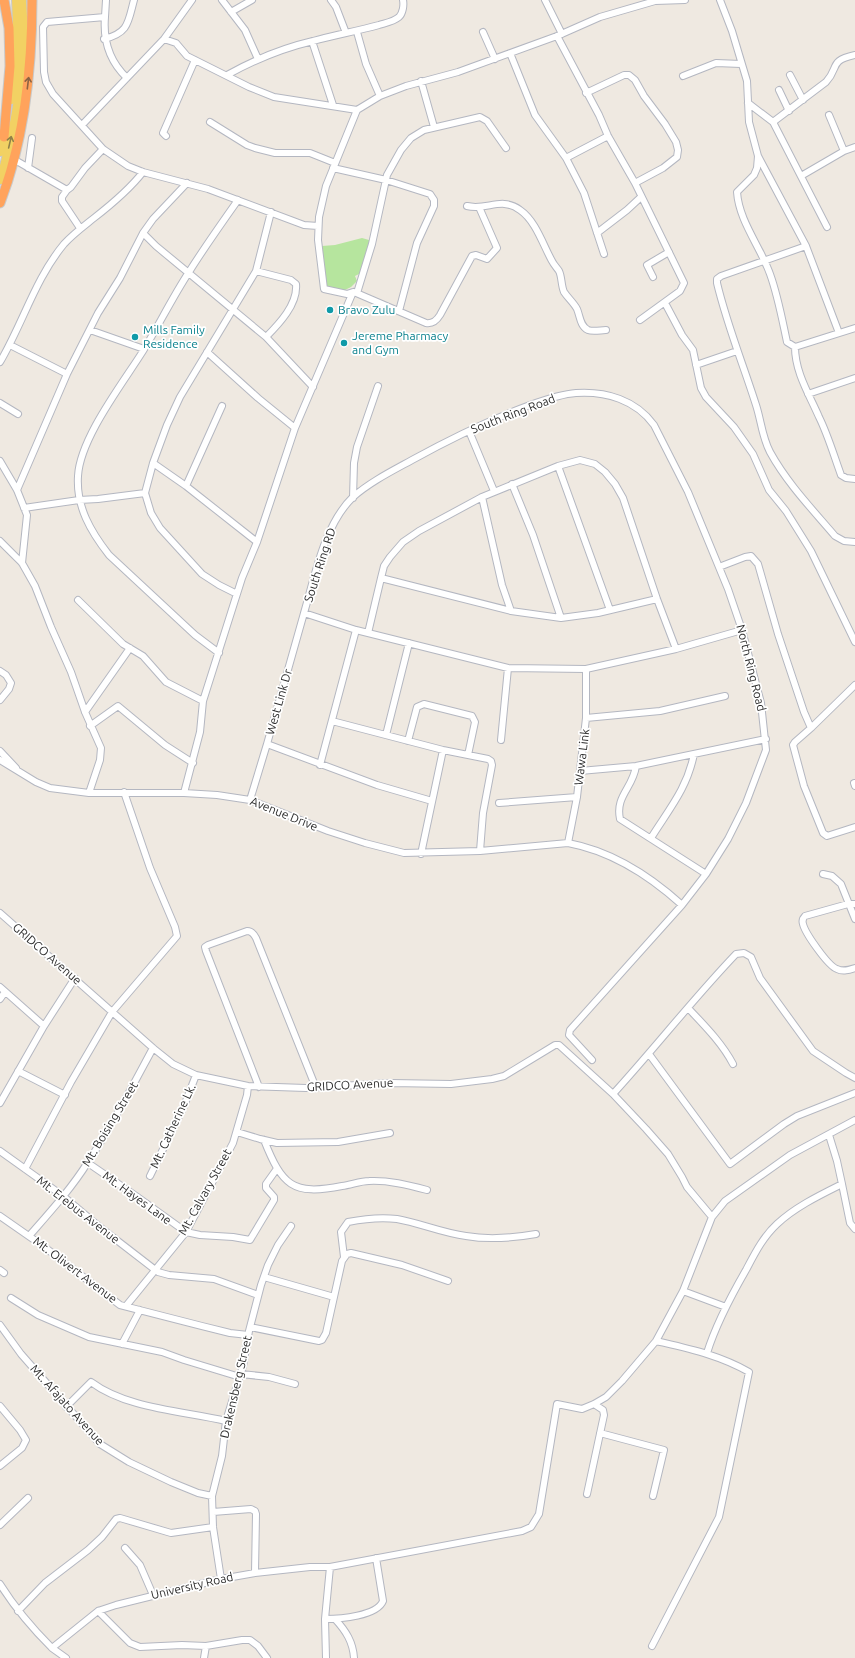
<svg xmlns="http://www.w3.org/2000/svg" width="855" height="1658" viewBox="0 0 855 1658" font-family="Ubuntu,sans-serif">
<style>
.green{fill:#b6e59e}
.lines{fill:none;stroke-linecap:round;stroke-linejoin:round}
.minor-casing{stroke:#b4b7c1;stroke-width:8}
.major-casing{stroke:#c9c9c9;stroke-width:10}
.highway-casing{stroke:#c9c9c9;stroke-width:11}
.minor{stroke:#fff;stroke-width:6}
.major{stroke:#f2d163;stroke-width:8}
.highway{stroke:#ffa35c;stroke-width:9}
.oneway{stroke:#8c6343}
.oneway2{stroke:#908048}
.culture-dot{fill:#0f9aa8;stroke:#fff;stroke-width:1.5}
.labels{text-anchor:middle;stroke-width:3.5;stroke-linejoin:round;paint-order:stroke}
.culture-label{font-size:12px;fill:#0d838f;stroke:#fff;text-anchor:start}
.street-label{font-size:12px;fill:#2e2e2e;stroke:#fff}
</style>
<rect width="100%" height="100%" fill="#efe9e1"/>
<path class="green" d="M 362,238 L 369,240 L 369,242 L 361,273 L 355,276 L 357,281 L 351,287 L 341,292 L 324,288 L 322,246 L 335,245 Z"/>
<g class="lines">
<defs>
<path id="minor" d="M 222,0 L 245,30 L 258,59
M 331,0 L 336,7 L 346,33
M 545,0 L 562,34
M 720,0 L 732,31 L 747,81 L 749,122 L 758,156 L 757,168 L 754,175 L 737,192 C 739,221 760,246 770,274 C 778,296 782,319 787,342 L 795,347 L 855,328
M 231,12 L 252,0
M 105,17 L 106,0
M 357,32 L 366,64 L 380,96
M 483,32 L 495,59
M 557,36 L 599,115 L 608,136 L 635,183 L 684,283 L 680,291 L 640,320
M 104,39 C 129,33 128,22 134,0
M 164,39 L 176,43 L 187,56 L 249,87 L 274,97 L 357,110
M 312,41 L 333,105
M 510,53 L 535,115 L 566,158 L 584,193 L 604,254
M 227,75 C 254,60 283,48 313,41 C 335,35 357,31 379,25 C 385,23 393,22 399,17 C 403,13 404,5 403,0
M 790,75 L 803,100
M 683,76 L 716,63 L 741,64
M 127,78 C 109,61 103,41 105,17 L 47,22 L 43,27 L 44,72 L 46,82 L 53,94 L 103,149 L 128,166 L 143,172 L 208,189 L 304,225 L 318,226
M 421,81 L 434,127
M 779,90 L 789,111
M 586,93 L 624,75 L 629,75 L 635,80 L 644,96 L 665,124 L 676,142 L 678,150 L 677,157 L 663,168 L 635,183
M 748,103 L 773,122 L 827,227
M 829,115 L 844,151
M 210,122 L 247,145 L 255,148 L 275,153 L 310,153 L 335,163
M 773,122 L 826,82 C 840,67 828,61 855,55
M 82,125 L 164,39 L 192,0
M 166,136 L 163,133 L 195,60
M 758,156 L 806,246 L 721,276 L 717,279 L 717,283 C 727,325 743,364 756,405 C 761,420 762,437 770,452 C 787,483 812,509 835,536 L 844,541 L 855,542
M 566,158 L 608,136
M 15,160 L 67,190 L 71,187 L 85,168 L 103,149
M 28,168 L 32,138
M 333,168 L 386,180 L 430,194 L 434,200 L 434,206 L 417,243 L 399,311
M 801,176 L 844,151 L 855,147
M 67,190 L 62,197 L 62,201 L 80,228
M 467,206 C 487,211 501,196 520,210 C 536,221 543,245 552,261 C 554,265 557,268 559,271 C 562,277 561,285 564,292 C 568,298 574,303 577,309 C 580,316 580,326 588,330 C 593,332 601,330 606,330
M 143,233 L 156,246 L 266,337 L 313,387
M 597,233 L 627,210 L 641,197
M 806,246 L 839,333
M 256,271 L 291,280 L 296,284 C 298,304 279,324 266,337
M 653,277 L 647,265 L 669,252
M 354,292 L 426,323 C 433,324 437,320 440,315 L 472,256 L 476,255 L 487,259 L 497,248 L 479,207
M 357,293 L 372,244 L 387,175 L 401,150 L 411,138 L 424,130 L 480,117 L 487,121 L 506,148
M 665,303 L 682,335 L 693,350 L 701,388 L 706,397 L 734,427 L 753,454 L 769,490 L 786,511 L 811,551 L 855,642
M 90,330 L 144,349
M 10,345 L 67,374
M 795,347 C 795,372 809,394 819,417 C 828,435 834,456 841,475 L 846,478 L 855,479
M 207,352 L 258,398 L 295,428
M 0,362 C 23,323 35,279 64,244 C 73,234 84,226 94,218 C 112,204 129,190 143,172
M 696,365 L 737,351
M 808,394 L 855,378
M 0,403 L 18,414
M 469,431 L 494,491
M 0,461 L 17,490 L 27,515 L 22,563
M 153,463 L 186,486 L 257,542
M 558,466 L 610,610
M 512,484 L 533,535 L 561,618
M 186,486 L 222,406
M 17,490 L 67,374 L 98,313 L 120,278 L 143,233 L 153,219 L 187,183
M 482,497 L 502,585 L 511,611
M 353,498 L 354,463 L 357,447 L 378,386
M 24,508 L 79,500 L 98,499 L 145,493
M 0,541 L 22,563 L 35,586 L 51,627 L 71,672 L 85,712 L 101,748 L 100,760 L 89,793
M 719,567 L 745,557 L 751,556 L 758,564 L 778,634 L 804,712 L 811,728
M 381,578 L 511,611 L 561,618 L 598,613 L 657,599
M 237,594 L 219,585 L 202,574 L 160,528 L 151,513 L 145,493 L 153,463 L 167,425 L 180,397 L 256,271 L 271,212
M 78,600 L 123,644 L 143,656 L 166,682 L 203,701
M 304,613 C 315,576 324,525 353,497 C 370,482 392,471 412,460 C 450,439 489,420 530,405 C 544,400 561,394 576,393 C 606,391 636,400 654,425 L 688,492 L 728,589 L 742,630 L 761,703 L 766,750 L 746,803 L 728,839 L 706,874 L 682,905 L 570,1030 L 569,1035 L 592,1060
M 368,633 L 381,578 L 384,566 L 390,557 L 403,542 L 419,531 L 482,497 L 558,466 L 580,460 L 595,464 L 605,472 L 615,484 L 623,498 L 657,599 L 676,649
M 219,653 L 195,635 L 109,555 C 91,532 76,507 78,476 C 80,438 123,383 143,351 C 159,325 172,298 189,272 C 204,248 221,224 238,200
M 0,671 L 6,675 L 11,683 L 9,689 L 0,700
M 855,685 L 811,728 L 795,742 L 793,745 L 804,786 L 823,833 L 827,836 L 855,827
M 85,712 L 130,648
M 586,718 L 660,711 L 725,696
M 332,721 L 443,750 L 488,759 L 491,761 L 492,765 L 483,813 L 480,851
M 90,726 L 118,706 L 165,745 L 193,763
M 386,735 L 409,643
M 501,740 L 508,668
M 408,741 L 417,707 L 424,704 L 472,716 L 475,722 L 468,755
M 0,751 L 16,768
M 0,760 L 36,782 L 50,788 L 89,793 L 184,793 L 217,795 L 250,800 L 328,831 L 365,843 L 404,853 L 480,851 L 568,843 C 611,851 650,876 682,905
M 320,765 L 356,630
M 636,766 C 633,788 615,796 620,819 L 706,874
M 580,771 L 636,766 L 766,739
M 854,783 L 855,786
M 184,793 L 200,732 L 203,701 L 242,578 L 257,542 L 295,428 L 353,292 L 347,294 L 324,289 L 318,240 L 319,217 L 326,186 L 357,110 L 380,96 L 406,86 L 458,72 L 557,36 L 600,17 L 655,1 L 685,0
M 250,800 L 267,744
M 432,801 L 377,785 L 267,744 L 304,613 L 356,630 L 508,668 L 586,669 L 676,649 L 742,630
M 499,803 L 577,797
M 651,838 C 669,809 687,789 694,754
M 568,843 L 577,797 L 586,718 L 586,669
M 421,854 L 443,750
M 823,874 L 832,876 L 841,884 L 855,919
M 855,904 L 848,904 L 805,916 C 803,918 802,921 803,924 C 805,933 828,966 837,969 C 843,972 849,970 855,968
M 0,913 L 153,1048 L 173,1064 L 196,1075 L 248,1086 L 306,1088 L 391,1083 L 451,1084 L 492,1079 L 504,1076 L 555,1045 L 559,1045 L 613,1094 L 646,1129 L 668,1154 L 682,1177 L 687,1187 L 712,1217
M 0,987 L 44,1026
M 0,999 L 5,992
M 688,1008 C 704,1025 722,1043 733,1064
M 649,1054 L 730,1164 L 784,1124 L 797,1116 L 855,1093
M 18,1071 L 65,1095
M 259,1087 L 206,951 L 205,947 L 208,945 L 247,931 C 252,931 254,934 256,938 L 316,1088
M 613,1094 C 655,1048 693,999 736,954 L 744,953 L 751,957 L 760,978 L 813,1051 L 846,1073 L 855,1078
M 0,1103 L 44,1026 L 75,978
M 237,1132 L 260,1139 L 277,1143 L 338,1142 L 390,1133
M 264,1140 C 282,1185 292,1196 342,1186 C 351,1185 360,1181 369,1181 C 388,1180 408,1185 427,1190
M 0,1151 L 63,1196 L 101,1228 L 158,1272 L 169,1275 L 214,1279 L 258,1295
M 88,1163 L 136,1196 L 186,1232 L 200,1235 L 233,1237 L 250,1240 L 274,1200 L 274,1197 L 266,1188 L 266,1184 L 276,1170
M 25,1169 L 71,1082 L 112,1012 L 177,936 L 175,927 L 150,868 L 124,792
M 150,1176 L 184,1106 L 196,1075
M 842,1184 L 850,1223 L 855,1229
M 0,1216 L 43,1246 L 120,1305 L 202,1326 L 230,1333 L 248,1335
M 29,1236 C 50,1212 71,1189 88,1162 C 112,1126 132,1087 153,1048
M 344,1257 L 341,1232 L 348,1222 C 363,1219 381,1217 397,1219 C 420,1223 442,1233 466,1236 C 489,1240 513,1238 536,1234
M 0,1270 L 4,1273
M 264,1277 L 334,1297
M 683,1291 L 726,1307
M 11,1298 L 38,1315 L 89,1337 L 162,1352 L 184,1360 L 240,1377
M 126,1306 L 186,1232 L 233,1143 L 247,1095 L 248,1086
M 0,1325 L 21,1354 L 100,1444 L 129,1462 L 171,1482 L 198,1493 L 212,1496
M 250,1327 L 319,1341 L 322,1340 L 326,1333 L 342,1261 L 347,1254 L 351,1253 L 402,1265 L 448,1281
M 122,1344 L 140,1310
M 707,1353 C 716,1324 731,1296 746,1270 C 755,1253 763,1237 777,1224 C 795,1207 820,1195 842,1184 L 837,1161 L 829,1135
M 241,1374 L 269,1377 L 295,1384
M 0,1406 L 20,1430 L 26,1440 L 22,1448 L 0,1466
M 66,1407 L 91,1382 C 127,1409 184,1411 226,1421
M 600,1433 L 664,1450 L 653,1496
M 587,1494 L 604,1415 L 603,1410 L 594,1404
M 213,1512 L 251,1509 L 255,1511 L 256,1514 L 255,1573
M 0,1525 L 28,1498
M 125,1548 L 140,1565 L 153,1595
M 221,1579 L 213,1527 L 212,1496 L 222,1456 L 226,1421 L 243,1366 L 249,1331 L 261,1285 L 268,1265 L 278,1245 L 291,1226
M 0,1584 C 15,1608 32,1628 52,1648 L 98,1611 L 116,1605 L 221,1579 L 255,1573 L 310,1567 L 330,1567 L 522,1531 L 531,1527 L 539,1514 L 557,1404 L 582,1409 L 594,1404 L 606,1397 L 622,1381 L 656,1341 L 683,1291 L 712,1217 L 725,1201 L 790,1155 L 855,1120
M 18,1611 L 45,1583 L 88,1550 L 102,1537 L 116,1519 L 120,1518 L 171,1533 L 213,1527
M 98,1611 L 130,1643 L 140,1647 L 182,1645 L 206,1646 L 242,1640 L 250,1640 L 258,1646 L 267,1658
M 325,1619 C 340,1619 377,1616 383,1601 L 376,1558
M 335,1619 C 346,1631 353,1642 354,1658
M 652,1646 L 719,1517 L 749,1372 C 719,1355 690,1349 656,1341
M 52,1648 L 66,1658
M 204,1658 L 206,1646
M 326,1658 L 325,1619 L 330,1567"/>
<path id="major" d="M 11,100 C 17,68 18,33 16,0
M 0,152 L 5,131
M 0,180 C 17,122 27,61 22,0"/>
<path id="highway" d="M 4,137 L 10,66 L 9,28 L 4,0
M 0,203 C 25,138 32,69 32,0"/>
</defs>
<use href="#minor" class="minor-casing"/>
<use href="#major" class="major-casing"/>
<use href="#highway" class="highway-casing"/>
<use href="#minor" class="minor"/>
<use href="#major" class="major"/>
<use href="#highway" class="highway"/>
</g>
<defs><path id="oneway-shaft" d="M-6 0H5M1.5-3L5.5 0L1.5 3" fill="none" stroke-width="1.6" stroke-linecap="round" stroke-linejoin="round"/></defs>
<use class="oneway" href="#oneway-shaft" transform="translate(28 83) rotate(-83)"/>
<use class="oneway2" href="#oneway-shaft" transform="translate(10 142) rotate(-77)"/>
<g class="culture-dot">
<circle cx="330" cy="310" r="4"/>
<circle cx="135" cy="337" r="4"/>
<circle cx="344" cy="343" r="4"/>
</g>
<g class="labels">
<g class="culture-label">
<text x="338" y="314">Bravo Zulu</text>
<text x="143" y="334">Mills Family<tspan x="143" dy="14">Residence</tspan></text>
<text x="352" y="340">Jereme Pharmacy<tspan x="352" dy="14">and Gym</tspan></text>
</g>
<g class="street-label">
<text transform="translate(513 414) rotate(-21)" y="4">South Ring Road</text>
<text transform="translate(320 565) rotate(-72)" y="4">South Ring RD</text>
<text transform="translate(751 668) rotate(76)" y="4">North Ring Road</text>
<text transform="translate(279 702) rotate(-74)" y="4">West Link Dr</text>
<text transform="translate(582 757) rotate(-83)" y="4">Wawa Link</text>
<text transform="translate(284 814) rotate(22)" y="4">Avenue Drive</text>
<text transform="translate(47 954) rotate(41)" y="4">GRIDCO Avenue</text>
<text transform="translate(350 1085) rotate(-3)" y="4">GRIDCO Avenue</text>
<text transform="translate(110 1124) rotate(-59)" y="4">Mt. Boising Street</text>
<text transform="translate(173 1126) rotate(-65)" y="4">Mt. Catherine Lk.</text>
<text transform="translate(205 1192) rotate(-61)" y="4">Mt. Calvary Street</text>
<text transform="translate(137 1198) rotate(36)" y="4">Mt. Hayes Lane</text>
<text transform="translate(78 1210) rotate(38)" y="4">Mt. Erebus Avenue</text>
<text transform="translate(75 1270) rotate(37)" y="4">Mt. Olivert Avenue</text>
<text transform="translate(236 1387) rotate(-77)" y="4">Drakensberg Street</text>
<text transform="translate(67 1405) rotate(48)" y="4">Mt. Afajato Avenue</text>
<text transform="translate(192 1586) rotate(-13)" y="4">University Road</text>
</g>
</g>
</svg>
